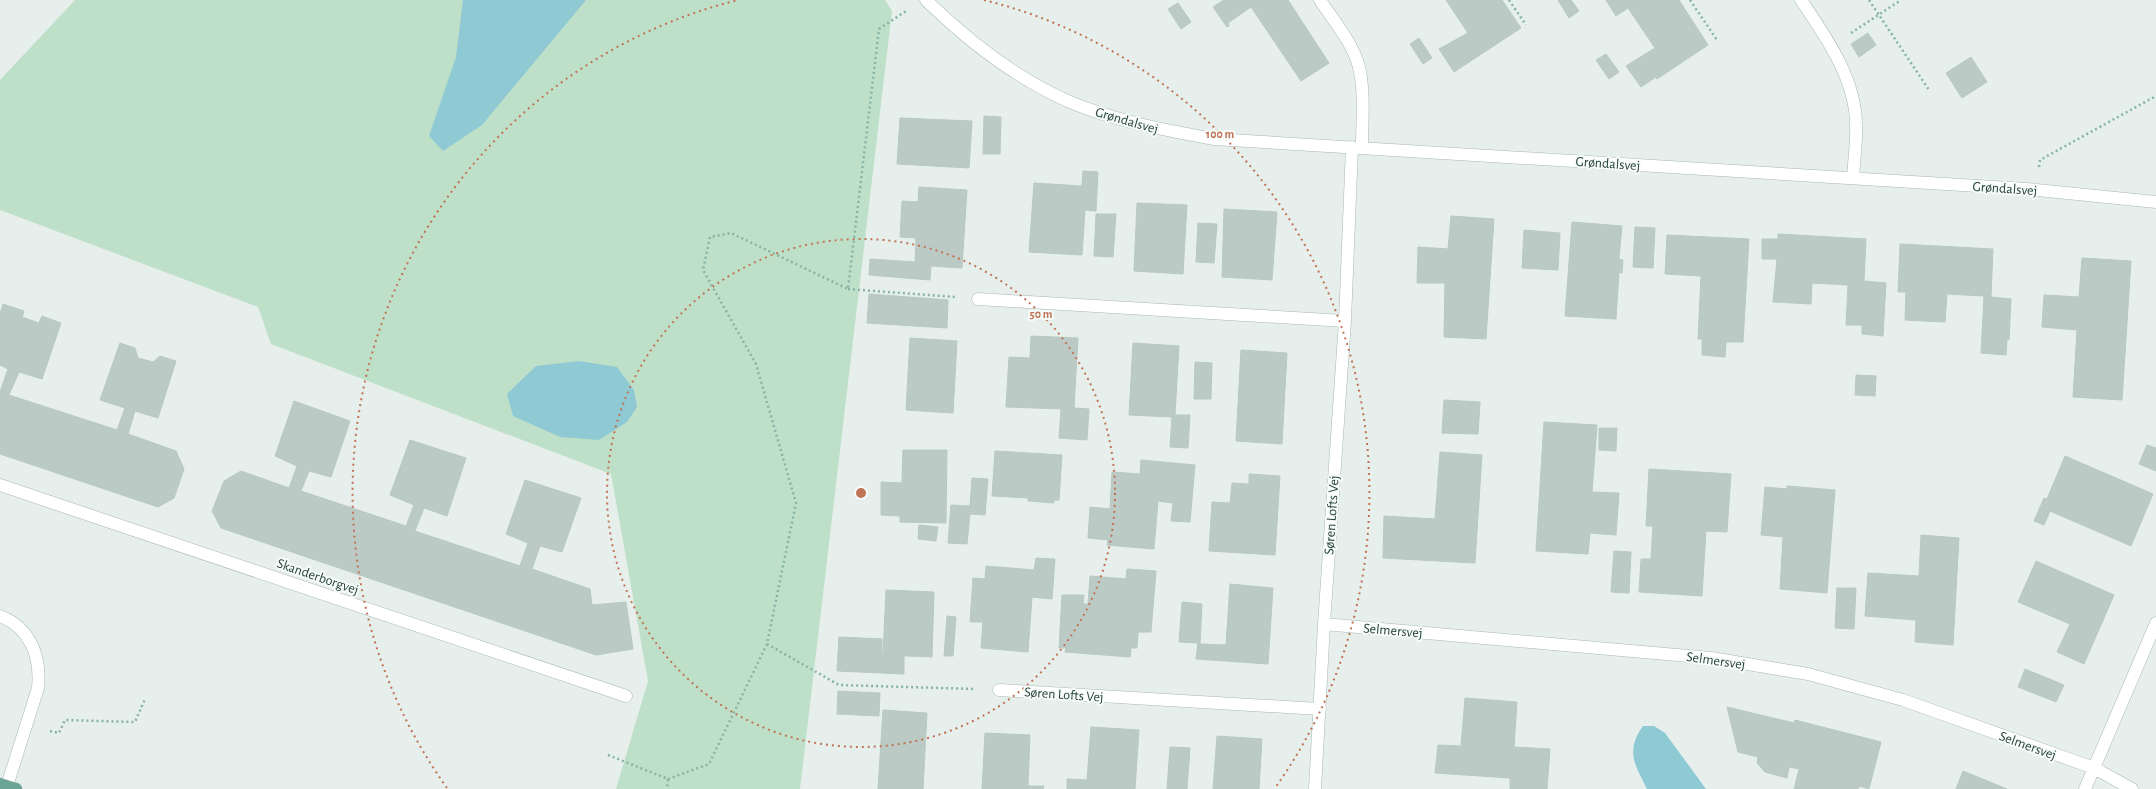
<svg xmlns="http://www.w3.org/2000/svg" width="2156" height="789" viewBox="0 0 2156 789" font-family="'Alegreya Sans',sans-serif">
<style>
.green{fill:#bfe0c8}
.water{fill:#8ec9d4}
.building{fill:#bbcac4;stroke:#b8c9c2}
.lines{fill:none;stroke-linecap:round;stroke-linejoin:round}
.minor-casing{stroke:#a8b8b2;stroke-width:13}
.major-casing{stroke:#c2cac8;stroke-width:13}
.path{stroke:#86b3a5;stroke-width:2.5;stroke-dasharray:2 3;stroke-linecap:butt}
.minor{stroke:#fff;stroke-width:12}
.major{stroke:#6aa596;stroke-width:12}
.ring{fill:none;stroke:#c07456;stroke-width:2;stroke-dasharray:2 4}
.labels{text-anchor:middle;stroke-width:4;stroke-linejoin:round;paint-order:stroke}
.street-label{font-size:14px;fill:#24423a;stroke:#f7fbf9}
.centre{fill:#c07456;stroke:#f7fbf9;stroke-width:2}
.ring-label{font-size:12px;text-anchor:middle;font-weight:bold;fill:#c07456;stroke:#f7fbf9;stroke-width:4;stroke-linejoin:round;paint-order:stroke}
</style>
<rect width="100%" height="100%" fill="#e6efeb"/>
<path class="green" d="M 75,0 L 885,0 L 892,11 L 800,789 L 616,789 L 648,681 L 611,474 L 271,344 L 258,307 L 0,210 L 0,80 Z"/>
<path class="water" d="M 463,0 L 586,0 L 482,125 L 443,151 L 429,136 L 456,57 Z
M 579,361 L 617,367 L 634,390 L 637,407 L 627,422 L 599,440 L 560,437 L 513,416 L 507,394 L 536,366 Z
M 1643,726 L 1654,726 L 1665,733 L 1706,789 L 1647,789 C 1635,765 1625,751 1643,726 Z"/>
<path class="building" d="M 1224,0 L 1288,0 L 1329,63 L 1301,81 L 1251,7 L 1228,23 L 1229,26 L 1227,27 L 1213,7 Z
M 1446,0 L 1502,0 L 1521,28 L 1454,72 L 1439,49 L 1468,33 Z
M 1558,0 L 1571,0 L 1579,11 L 1569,18 Z
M 1606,0 L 1679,0 L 1708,45 L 1657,79 L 1656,77 L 1641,87 L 1626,66 L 1655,48 L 1628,8 L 1616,16 Z
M 1178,3 L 1191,22 L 1181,29 L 1168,9 Z
M 1868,33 L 1876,45 L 1859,57 L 1851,44 Z
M 1419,38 L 1432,58 L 1423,64 L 1410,44 Z
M 1606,54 L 1619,72 L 1609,79 L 1596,60 Z
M 1971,57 L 1987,82 L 1962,98 L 1946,73 Z
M 984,116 L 1001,117 L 1000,154 L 983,154 Z
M 900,118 L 972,121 L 969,168 L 897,164 Z
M 1083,171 L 1098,172 L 1096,211 L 1085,210 L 1082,255 L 1029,252 L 1034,183 L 1082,186 Z
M 919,187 L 967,190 L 962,268 L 931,266 L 930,280 L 869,275 L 870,259 L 915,262 L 916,238 L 900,237 L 902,201 L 918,202 Z
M 1137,203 L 1187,205 L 1183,274 L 1134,271 Z
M 1224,209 L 1277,212 L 1272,280 L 1222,277 Z
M 1096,214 L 1116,214 L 1113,257 L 1094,256 Z
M 1451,216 L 1494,219 L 1486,339 L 1444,337 L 1445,283 L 1417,283 L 1418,247 L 1448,249 Z
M 1572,222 L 1622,226 L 1619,259 L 1623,260 L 1622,273 L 1619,272 L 1616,319 L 1565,316 Z
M 1198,223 L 1217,224 L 1214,263 L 1196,262 Z
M 1635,227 L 1655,228 L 1653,268 L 1633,267 Z
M 1524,230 L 1560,233 L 1558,270 L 1522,268 Z
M 1778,234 L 1866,239 L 1864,281 L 1886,283 L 1883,336 L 1862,334 L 1862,325 L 1846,325 L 1848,285 L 1812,283 L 1811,304 L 1773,302 L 1777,259 L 1762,259 L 1762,239 L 1778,239 Z
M 1667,235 L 1749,239 L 1743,342 L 1726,342 L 1725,357 L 1702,355 L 1702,339 L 1698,339 L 1701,276 L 1665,274 Z
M 1900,244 L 1993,249 L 1991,297 L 2011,299 L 2009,340 L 2007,339 L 2006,355 L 1981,353 L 1984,296 L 1947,294 L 1945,322 L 1905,320 L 1906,292 L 1898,292 Z
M 2082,258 L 2131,261 L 2122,400 L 2073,397 L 2077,330 L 2042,327 L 2044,295 L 2079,297 Z
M 869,294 L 948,300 L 947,328 L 867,323 Z
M 3,304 L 24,311 L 22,317 L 39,323 L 42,316 L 61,323 L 42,379 L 19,372 L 9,395 L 117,430 L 125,408 L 100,400 L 120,343 L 135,348 L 138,358 L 153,362 L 160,356 L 176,361 L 158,418 L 135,411 L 128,434 L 176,451 L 184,469 L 174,498 L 158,507 L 0,454 L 0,392 L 8,369 L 0,365 L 0,314 Z
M 1031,336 L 1078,338 L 1074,408 L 1089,409 L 1087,440 L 1059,438 L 1061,409 L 1006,407 L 1009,357 L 1030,358 Z
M 910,338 L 957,341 L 953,413 L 906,410 Z
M 1133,343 L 1179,346 L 1175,415 L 1190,415 L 1188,448 L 1170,447 L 1172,417 L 1129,415 Z
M 1241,350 L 1287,353 L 1282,444 L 1236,441 Z
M 1195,362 L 1212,363 L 1211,399 L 1194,399 Z
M 1856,375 L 1876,376 L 1875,396 L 1855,395 Z
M 1444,400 L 1480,402 L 1478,434 L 1442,433 Z
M 294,401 L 350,421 L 331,477 L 309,471 L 301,491 L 406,526 L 414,505 L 390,495 L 410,440 L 466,458 L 447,516 L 424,508 L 415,531 L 520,566 L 528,543 L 506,534 L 525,480 L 581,498 L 562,552 L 540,546 L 532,569 L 590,589 L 592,605 L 626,602 L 633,649 L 596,655 L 221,528 L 212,511 L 224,481 L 241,471 L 289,488 L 297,466 L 275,456 Z
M 1544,422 L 1597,425 L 1592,492 L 1619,493 L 1616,535 L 1590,533 L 1588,554 L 1536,551 Z
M 1599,428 L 1617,428 L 1616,451 L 1599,450 Z
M 2147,445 L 2156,448 L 2156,471 L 2139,464 Z
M 903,450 L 947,450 L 946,523 L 900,522 L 900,516 L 881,515 L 881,482 L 902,483 Z
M 995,451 L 1062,455 L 1059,500 L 1054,500 L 1054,503 L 1028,501 L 1028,498 L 992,496 Z
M 1440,452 L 1482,455 L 1475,563 L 1383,558 L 1384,516 L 1435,519 Z
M 2065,456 L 2153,494 L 2131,546 L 2050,511 L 2044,525 L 2034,521 L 2044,498 L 2047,499 Z
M 1141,460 L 1195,465 L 1190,522 L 1171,521 L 1173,503 L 1158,501 L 1154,549 L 1107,545 L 1108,540 L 1088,538 L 1090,507 L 1110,509 L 1112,472 L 1140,474 Z
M 1649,469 L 1731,474 L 1727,532 L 1706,531 L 1702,596 L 1639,592 L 1641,559 L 1651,559 L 1653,526 L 1646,526 Z
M 1249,474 L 1280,476 L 1275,555 L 1209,551 L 1212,502 L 1230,503 L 1232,483 L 1249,484 Z
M 972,478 L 988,479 L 985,515 L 970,514 L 967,544 L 948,543 L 951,505 L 970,506 Z
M 1787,486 L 1835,490 L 1827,593 L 1780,589 L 1783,537 L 1761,535 L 1765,487 L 1787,489 Z
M 919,525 L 938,527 L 936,541 L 918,539 Z
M 1921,535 L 1959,538 L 1953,645 L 1915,642 L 1916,620 L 1865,616 L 1868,573 L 1919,576 Z
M 1614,551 L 1631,552 L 1629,593 L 1611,592 Z
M 1036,558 L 1055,559 L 1052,599 L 1032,597 L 1028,652 L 981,648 L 983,622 L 970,622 L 973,578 L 985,579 L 986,566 L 1034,570 Z
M 2036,561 L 2114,595 L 2084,664 L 2057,652 L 2070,624 L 2018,602 Z
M 1127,569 L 1156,571 L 1151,632 L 1138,632 L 1137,648 L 1131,648 L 1130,657 L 1065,652 L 1066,648 L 1059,648 L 1062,595 L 1084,595 L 1083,604 L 1088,604 L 1090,576 L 1126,579 Z
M 1230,584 L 1273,588 L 1268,664 L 1196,659 L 1198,643 L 1179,642 L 1182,602 L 1202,604 L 1200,644 L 1226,645 Z
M 1837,588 L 1856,588 L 1854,629 L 1835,628 Z
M 886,590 L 934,592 L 932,657 L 883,655 Z
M 947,616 L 956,617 L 953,656 L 944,656 Z
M 839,637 L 882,639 L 882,655 L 904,656 L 904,674 L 837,671 Z
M 2025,669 L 2064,685 L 2056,702 L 2018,687 Z
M 838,691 L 880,693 L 879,716 L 837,714 Z
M 1465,698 L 1517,702 L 1514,747 L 1550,749 L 1547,789 L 1510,789 L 1510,778 L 1435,773 L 1438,745 L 1461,746 Z
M 1727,707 L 1794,723 L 1795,720 L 1881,742 L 1869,789 L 1859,786 L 1858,789 L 1794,789 L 1799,769 L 1789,767 L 1787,778 L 1765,772 L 1757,763 L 1758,757 L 1738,752 Z
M 883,710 L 927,713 L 923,789 L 878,789 Z
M 1091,727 L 1139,730 L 1135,789 L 1067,789 L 1067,779 L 1087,780 Z
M 985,733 L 1030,735 L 1028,786 L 1044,786 L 1043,789 L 982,789 Z
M 1217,736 L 1262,739 L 1259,789 L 1213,789 Z
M 1170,747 L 1190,748 L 1187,789 L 1167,789 Z
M 1963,771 L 2007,789 L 1956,789 Z"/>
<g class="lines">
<defs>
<path id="minor" d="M 926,0 C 968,41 1015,78 1070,102 C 1115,121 1165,130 1214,139 L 2027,189 L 2156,202
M 1320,0 C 1333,20 1353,43 1359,67 C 1365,93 1362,121 1362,147
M 1801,0 C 1825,36 1855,77 1856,123 C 1857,141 1854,160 1853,178
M 978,299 L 1345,321
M 0,485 L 626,696
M 0,616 C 31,628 41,657 38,688 L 6,789
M 1324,624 L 1711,658 L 1808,674 L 1903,700 L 2094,768 L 2132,789
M 999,690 L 1320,709
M 1315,789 L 1324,624 L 1345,321 L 1352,147
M 2085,789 L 2156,623"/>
<path id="major" d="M 0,784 L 16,789"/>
</defs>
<use href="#minor" class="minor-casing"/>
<use href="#major" class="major-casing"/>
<path class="path" d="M 1509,0 L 1526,25
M 1690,0 L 1717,40
M 1869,0 L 1929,90
M 1851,33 L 1901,0
M 2039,167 L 2040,160 L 2156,96
M 848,289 L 955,297
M 767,644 L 839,685 L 976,689
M 50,731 L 59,733 L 65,720 L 135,722 L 145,699
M 608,755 L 668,779 L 667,789
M 668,779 L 709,764 L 767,644 L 796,503 L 756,364 L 703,270 L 710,237 L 731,233 L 848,289 L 879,29 L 906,11"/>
<use href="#minor" class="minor"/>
<use href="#major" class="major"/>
</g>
<g class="ring">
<circle cx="861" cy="493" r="254"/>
<path d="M447 788A508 508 0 0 1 738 0M984 0A508 508 0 0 1 1275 788"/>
</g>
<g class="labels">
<g class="street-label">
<text transform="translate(1127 120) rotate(16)" y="5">Grøndalsvej</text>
<text transform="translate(1608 163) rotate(4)" y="5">Grøndalsvej</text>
<text transform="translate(2005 188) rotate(4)" y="5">Grøndalsvej</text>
<text transform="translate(1331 515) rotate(-86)" y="5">Søren Lofts Vej</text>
<text transform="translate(318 576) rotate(19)" y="5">Skanderborgvej</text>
<text transform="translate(1393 630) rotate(5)" y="5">Selmersvej</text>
<text transform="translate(1716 660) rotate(8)" y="5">Selmersvej</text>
<text transform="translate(1064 694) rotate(4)" y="5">Søren Lofts Vej</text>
<text transform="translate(2028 745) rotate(20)" y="5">Selmersvej</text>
</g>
</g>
<circle cx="861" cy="493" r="6" class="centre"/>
<g class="ring-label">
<text x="1220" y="138">100 m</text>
<text x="1041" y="318">50 m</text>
</g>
</svg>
